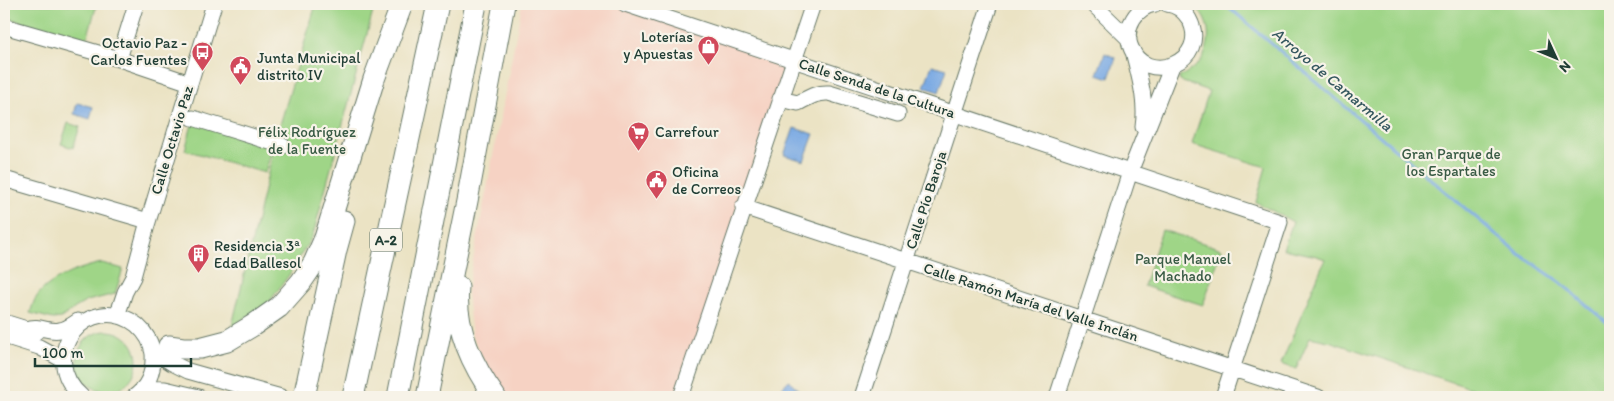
<svg xmlns="http://www.w3.org/2000/svg" width="1614" height="401" viewBox="0 0 1614 401" font-family="Itim,sans-serif">
<style>
.built{fill:#f6d2c3}
.green{fill:#9fd587;stroke:#5f895e}
.water{fill:#79a9e3;stroke:#4c738c}
.lines{fill:none;stroke-linecap:round;stroke-linejoin:round}
.stream{stroke:#79a9e3;stroke-width:3}
.minor-casing{stroke:#676;stroke-width:17}
.highway-casing{stroke:#676;stroke-width:23}
.minor{stroke:#fff;stroke-width:15}
.highway{stroke:#fff;stroke-width:21}
.labels{text-anchor:middle;stroke-width:4.5;stroke-linejoin:round;paint-order:stroke}
.shield{fill:#f7f3e8;stroke:#60746a;stroke-width:1}
.shield-label{font-size:14px;font-weight:bold;fill:#1f3d34}
.poi-label{font-size:15px;fill:#1f3d34;stroke:#f7f3e8;text-anchor:start}
.street-label{font-size:15px;fill:#1f3d34;stroke:#f7f3e8}
.park-label{font-size:15px;fill:#395b45;stroke:#f7f3e8}
.water-label{font-size:16px;font-style:italic;fill:#365860;stroke:#f7f3e8}
</style>
<rect width="100%" height="100%" fill="#f7f3e8"/>
<filter id="ink" filterUnits="userSpaceOnUse"><feTurbulence type="fractalNoise" baseFrequency=".02" numOctaves="2"/><feDisplacementMap in="SourceGraphic" scale="10" xChannelSelector="R" yChannelSelector="G"/><feConvolveMatrix kernelMatrix="1 2 1 2 8 2 1 2 1" color-interpolation-filters="sRGB"/></filter>
<filter id="wash" filterUnits="userSpaceOnUse"><feTurbulence type="fractalNoise" baseFrequency=".0096" numOctaves="4" result="noise"/><feDisplacementMap in="SourceGraphic" scale="20" xChannelSelector="R" yChannelSelector="G"/><feGaussianBlur stdDeviation="1.12" result="paint"/><feColorMatrix in="noise" values="0 0 0 0 0 0 0 0 0 0 0 0 0 0 0 0 0 1.4 0 .05"/><feComposite in="paint" operator="in"/></filter>
<g filter="url(#wash)">
<rect width="100%" height="100%" fill="#ebe3c4"/>
<path class="built" d="M 522,4 L 625,4 L 794,60 L 681,397 L 511,397 L 493,380 L 472,336 L 467,292 Z"/>
<path class="green" d="M 4,4 L 97,4 L 86,42 L 4,17 Z
M 316,4 L 375,4 L 313,235 L 289,275 L 267,305 L 232,326 L 277,135 Z
M 1191,4 L 1610,4 L 1610,397 L 1497,397 L 1332,342 L 1310,337 L 1296,369 L 1281,364 L 1325,259 L 1317,256 L 1283,249 L 1293,222 L 1256,202 L 1266,167 L 1192,144 L 1209,91 L 1180,81 L 1179,77 C 1188,72 1198,67 1203,57 C 1213,38 1209,16 1191,4 Z
M 193,121 L 273,146 L 265,173 L 185,150 Z
M 68,123 L 80,127 L 73,148 L 61,144 Z
M 1162,230 L 1222,249 L 1203,305 L 1144,286 Z
M 102,263 L 123,269 L 115,294 L 87,301 L 75,308 L 61,318 L 53,319 L 30,313 C 32,308 33,302 36,298 C 47,279 82,267 102,263 Z
M77 361a30 30 0 1 1 60 0a30 30 0 1 1-60 0Z"/>
<path class="water" d="M 1105,53 L 1116,58 L 1109,78 L 1097,74 Z
M 932,65 L 947,69 L 939,92 L 924,87 Z
M 77,103 L 93,107 L 90,119 L 74,114 Z
M 794,128 L 814,134 L 804,161 L 784,155 Z
M 789,380 L 805,397 L 782,397 L 777,393 Z"/>
<g class="lines">
<path class="stream" d="M 1225,4 L 1395,149 L 1518,253 L 1560,282 L 1610,325"/>
</g>
</g>
<g filter="url(#ink)">
<g class="lines">
<defs>
<path id="minor" d="M 625,4 L 1280,222 L 1223,397
M 1093,4 L 1129,39
M 1155,4 C 1136,7 1124,27 1130,45 C 1144,89 1212,61 1189,19 C 1184,11 1176,5 1167,4
M 4,26 L 119,59 L 190,83
M 1133,51 C 1139,76 1147,101 1143,127
M 119,59 L 136,4
M 780,99 L 798,103 C 808,98 817,92 829,93 L 898,114
M 193,118 L 283,146
M 4,179 L 148,221
M 743,207 L 1318,397
M 117,316 L 125,292 L 133,277 L 147,225 L 214,4
M 4,322 L 36,332
M 28,329 C 38,324 49,333 60,330 C 67,329 73,324 78,321
M 4,336 L 39,347 L 63,360
M 152,350 L 172,363 L 188,371 L 281,397
M 143,388 L 165,389 L 199,397
M 82,397 C 34,355 89,289 137,325 C 145,332 152,343 153,354 C 154,371 148,387 134,397
M 681,397 L 813,4
M 862,397 L 990,4
M 1057,397 L 1130,172 L 1172,66"/>
<path id="highway" d="M 458,287 C 454,327 472,365 495,397
M 169,346 L 183,348 L 200,348 L 227,341 L 252,326 L 279,307 L 301,282 L 314,263 L 325,238 L 374,79 L 402,4
M 304,397 L 336,250 L 344,221
M 353,397 L 438,4
M 398,397 L 476,4
M 427,397 L 467,201 L 504,4"/>
</defs>
<use href="#minor" class="minor-casing"/>
<use href="#highway" class="highway-casing"/>
<use href="#minor" class="minor"/>
<use href="#highway" class="highway"/>
</g>
</g>
<defs>
<symbol id="shop-pin" viewBox="-11 -11 22 30"><path d="M0 17L-7.5 6A9.5 9.5 0 1 1 7.5 6Z" fill="#d1495b" stroke="#f7f3e8"/><path d="M-5-2.5h2.3a2.7 3.5 0 0 1 5.4 0H5L5.5 6h-11ZM-1.5-2.5h3a1.5 2.3 0 0 0-3 0Z" fill="#fff"/></symbol>
<symbol id="bus-pin" viewBox="-11 -11 22 30"><path d="M0 17L-7.5 6A9.5 9.5 0 1 1 7.5 6Z" fill="#d1495b" stroke="#f7f3e8"/><path d="M-5-6H5V4H4V6H2V4H-2V6H-4V4H-5ZM-3.5-4V0h7V-4ZM-3.5 1.2v1.5H-2V1.2ZM2 1.2v1.5H3.5V1.2Z" fill="#fff"/></symbol>
<symbol id="civic-pin" viewBox="-11 -11 22 30"><path d="M0 17L-7.5 6A9.5 9.5 0 1 1 7.5 6Z" fill="#d1495b" stroke="#f7f3e8"/><path d="M-.6-6.5H3V-4.5H.6V-3L4-1V1h2V6H-6V1h2V-1L-.6-3ZM-1.2 2.5V6h2.4V2.5Z" fill="#fff"/></symbol>
<symbol id="supermarket-pin" viewBox="-11 -11 22 30"><path d="M0 17L-7.5 6A9.5 9.5 0 1 1 7.5 6Z" fill="#d1495b" stroke="#f7f3e8"/><path d="M-6-5.5h2.5l.6 2H6L4.5 2H-2.5L-4.4-4H-6ZM-1.5 3.2a1.3 1.3 0 1 0 .1 0ZM3 3.2a1.3 1.3 0 1 0 .1 0Z" fill="#fff"/></symbol>
<symbol id="building-pin" viewBox="-11 -11 22 30"><path d="M0 17L-7.5 6A9.5 9.5 0 1 1 7.5 6Z" fill="#d1495b" stroke="#f7f3e8"/><path d="M-4-6H4V6H1V3H-1V6H-4ZM-2.5-4.3h1.7v1.8h-1.7ZM.8-4.3h1.7v1.8H.8ZM-2.5-1h1.7V.8h-1.7ZM.8-1h1.7V.8H.8Z" fill="#fff"/></symbol>
</defs>
<g fill-rule="evenodd">
<use href="#shop-pin" x="696" y="34" width="25" height="34"/>
<use href="#bus-pin" x="190" y="40" width="25" height="34"/>
<use href="#civic-pin" x="228" y="54" width="25" height="34"/>
<use href="#supermarket-pin" x="626" y="120" width="25" height="34"/>
<use href="#civic-pin" x="644" y="168" width="25" height="34"/>
<use href="#building-pin" x="186" y="242" width="25" height="34"/>
</g>
<g class="labels">
<rect class="shield" x="370" y="228.5" width="32" height="23" rx="4"/>
<g class="shield-label">
<text x="386" y="245">A-2</text>
</g>
<g class="poi-label">
<text x="693" y="42" text-anchor="end">Loterías<tspan x="693" dy="17">y Apuestas</tspan></text>
<text x="187" y="48" text-anchor="end">Octavio Paz -<tspan x="187" dy="17">Carlos Fuentes</tspan></text>
<text x="257" y="63">Junta Municipal<tspan x="257" dy="17">distrito IV</tspan></text>
<text x="655" y="137">Carrefour</text>
<text x="672" y="177">Oficina<tspan x="672" dy="17">de Correos</tspan></text>
<text x="214" y="251">Residencia 3ª<tspan x="214" dy="17">Edad Ballesol</tspan></text>
</g>
<g class="street-label">
<text transform="translate(877 88) rotate(18)" y="5">Calle Senda de la Cultura</text>
<text transform="translate(172 140) rotate(-73)" y="5">Calle Octavio Paz</text>
<text transform="translate(926 200) rotate(-72)" y="5">Calle Pío Baroja</text>
<text transform="translate(1031 302) rotate(18)" y="5">Calle Ramón María del Valle Inclán</text>
</g>
<g class="park-label">
<text x="307" y="137">Félix Rodríguez<tspan x="307" dy="17">de la Fuente</tspan></text>
<text x="1451" y="159">Gran Parque de<tspan x="1451" dy="17">los Espartales</tspan></text>
<text x="1183" y="264">Parque Manuel<tspan x="1183" dy="17">Machado</tspan></text>
</g>
<g class="water-label">
<text transform="translate(1333 79) rotate(40)" y="6">Arroyo de Camarmilla</text>
</g>
</g>
<rect width="1614" height="401" fill="none" stroke="#f7f3e8" stroke-width="20"/>
<g transform="translate(1556 58) rotate(134)" stroke="#f7f3e8" stroke-width="4" paint-order="stroke">
<path d="M0-4L9 19L0 12L-9 19Z" fill="#1f3d34"/>
<text y="-8" font-size="14" font-weight="bold" text-anchor="middle" fill="#1f3d34">N</text>
</g>
<path d="M35 358v8h156v-8" fill="none" stroke="#1f3d34" stroke-width="2.5"/>
<text x="42" y="358" font-size="15" fill="#1f3d34" stroke="#f7f3e8" stroke-width="4" paint-order="stroke">100 m</text>
</svg>
